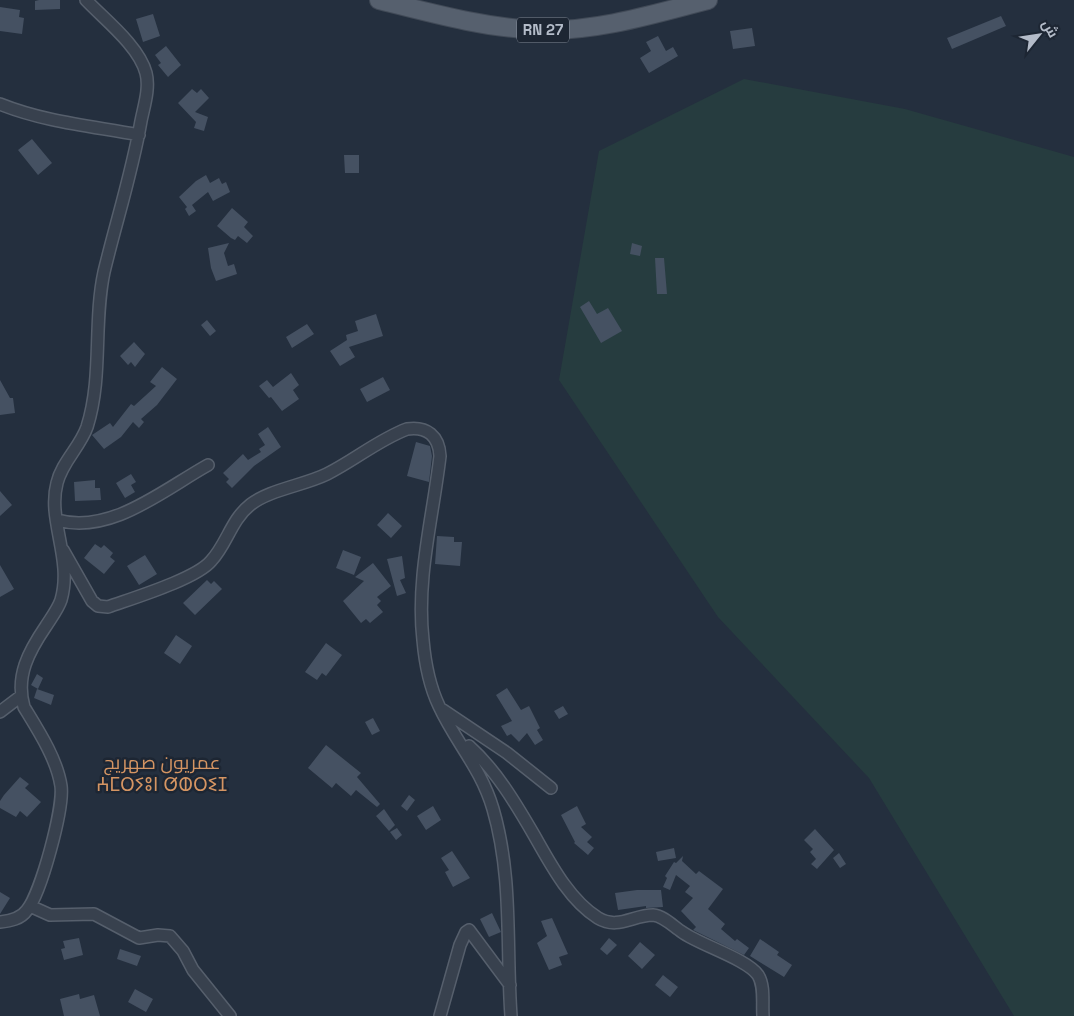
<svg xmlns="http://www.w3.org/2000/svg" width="1074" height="1016" viewBox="0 0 1074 1016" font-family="'Space Grotesk',Cairo,'Noto Sans Tifinagh',sans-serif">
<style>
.green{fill:#263c3f}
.building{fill:#455162}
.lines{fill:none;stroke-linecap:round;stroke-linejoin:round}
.street-casing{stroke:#565f6c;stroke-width:14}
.primary-casing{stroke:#414a57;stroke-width:20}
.street{stroke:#38414e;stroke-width:11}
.primary{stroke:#56606e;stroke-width:18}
.labels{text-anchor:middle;stroke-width:5;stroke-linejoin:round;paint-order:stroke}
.shield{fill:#1d2633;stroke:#878f9c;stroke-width:1}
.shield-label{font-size:15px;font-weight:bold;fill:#b4bcc9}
.quarter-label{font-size:19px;fill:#d59563;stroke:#1d2633}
</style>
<rect width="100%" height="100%" fill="#242f3e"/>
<path class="green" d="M 744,79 L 905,109 L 1074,157 L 1074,1016 L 1014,1016 L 869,778 L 718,617 L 559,380 L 599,151 Z"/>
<path class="building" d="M 39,0 L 60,0 L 60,9 L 35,10 L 35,1 Z
M 0,7 L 20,10 L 19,17 L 24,18 L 22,34 L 0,31 Z
M 153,14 L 160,36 L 143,42 L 136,19 Z
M 1001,16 L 1006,26 L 952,49 L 947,38 Z
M 752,28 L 755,46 L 733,49 L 730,31 Z
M 658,36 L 666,51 L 673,47 L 678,56 L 649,73 L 640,58 L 651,51 L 646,42 Z
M 166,46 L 181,65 L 168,77 L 158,65 L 161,63 L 155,55 Z
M 192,89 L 197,93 L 201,89 L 209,98 L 195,112 L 208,117 L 204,131 L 194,128 L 196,122 L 178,103 Z
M 32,139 L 52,163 L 38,175 L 18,150 Z
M 344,155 L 359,155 L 359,173 L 345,173 Z
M 206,175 L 210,183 L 219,178 L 222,184 L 226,182 L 230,192 L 213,201 L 208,192 L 192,205 L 196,211 L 189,216 L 185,209 L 187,207 L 179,197 L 196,181 Z
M 232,208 L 248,222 L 244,227 L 253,236 L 247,243 L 238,236 L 235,240 L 231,238 L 217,226 Z
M 229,243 L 224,253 L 228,266 L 234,264 L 237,274 L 216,281 L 211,268 L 208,248 Z
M 632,243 L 642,246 L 640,256 L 630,254 Z
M 655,258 L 664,258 L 667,294 L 657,294 Z
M 589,301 L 597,314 L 608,308 L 622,331 L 601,343 L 580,307 Z
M 376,314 L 383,336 L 349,347 L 355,357 L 340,366 L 330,351 L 347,340 L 346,335 L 358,331 L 355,321 Z
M 207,320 L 216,331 L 210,336 L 201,325 Z
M 307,324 L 314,334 L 292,348 L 286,337 Z
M 134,342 L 145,354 L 135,367 L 131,362 L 128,365 L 120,356 Z
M 162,367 L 177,379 L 157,405 L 141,419 L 144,422 L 139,428 L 133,422 L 121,437 L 104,449 L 92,435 L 110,423 L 113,427 L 131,404 L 134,406 L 156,386 L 150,382 Z
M 291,373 L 299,385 L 293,390 L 299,399 L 282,411 L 271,397 L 269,398 L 259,386 L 267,380 L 273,387 Z
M 383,377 L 390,390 L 367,402 L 360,389 Z
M 0,380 L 10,398 L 13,398 L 15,413 L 0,415 Z
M 268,427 L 281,447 L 254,466 L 232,488 L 226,482 L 229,479 L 223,473 L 243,454 L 248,460 L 261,452 L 259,449 L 265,445 L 258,434 Z
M 416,442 L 430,446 L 432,456 L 429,482 L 407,476 Z
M 131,474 L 136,482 L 131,485 L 135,492 L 125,498 L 116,483 Z
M 95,480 L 95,488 L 100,488 L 101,500 L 75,501 L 74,482 Z
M 0,491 L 12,505 L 0,516 Z
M 388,513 L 402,526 L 391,538 L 377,525 Z
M 437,536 L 454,537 L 454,542 L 462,542 L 460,566 L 435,564 Z
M 95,544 L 101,548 L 104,545 L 113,553 L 110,557 L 115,561 L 104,574 L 84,558 Z
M 343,550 L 361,557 L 354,575 L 336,568 Z
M 145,555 L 157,574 L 139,585 L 127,566 Z
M 402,556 L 405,578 L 400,580 L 406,593 L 397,596 L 387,559 Z
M 373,563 L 391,586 L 377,597 L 381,601 L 377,605 L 383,612 L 370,623 L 366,619 L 361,623 L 343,601 L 364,581 L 355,577 Z
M 0,565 L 14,589 L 0,597 Z
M 207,580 L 211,584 L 214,581 L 222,589 L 195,615 L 183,603 Z
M 176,635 L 192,646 L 180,664 L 164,653 Z
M 326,643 L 342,655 L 326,676 L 322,673 L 317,680 L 305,672 Z
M 37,674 L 43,678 L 38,689 L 31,685 Z
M 507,688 L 521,710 L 529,706 L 540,728 L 537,730 L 543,740 L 535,745 L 527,733 L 519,742 L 511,734 L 507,736 L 501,726 L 512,721 L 496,695 Z
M 37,689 L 54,695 L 51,705 L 34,698 Z
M 563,706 L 568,714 L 559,719 L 554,711 Z
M 373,718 L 380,731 L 372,735 L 365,722 Z
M 326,745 L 361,773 L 357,777 L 380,804 L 377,807 L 356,790 L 351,796 L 336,783 L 332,788 L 308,768 Z
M 20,777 L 29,784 L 25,788 L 41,802 L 27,817 L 20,811 L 16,817 L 0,808 L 0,801 L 4,795 Z
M 409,795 L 415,800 L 407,811 L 401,806 Z
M 433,806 L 441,820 L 426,830 L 417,816 Z
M 577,806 L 586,824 L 581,827 L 592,837 L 587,842 L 594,848 L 588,855 L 574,843 L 575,842 L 561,815 Z
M 384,809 L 395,825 L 389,831 L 376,816 Z
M 397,828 L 402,835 L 396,840 L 390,832 Z
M 815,829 L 834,850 L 817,869 L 811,864 L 816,859 L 810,852 L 813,849 L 804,840 Z
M 674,848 L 676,858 L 658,861 L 656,852 Z
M 452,851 L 470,878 L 453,887 L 445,872 L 449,870 L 441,858 Z
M 839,853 L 846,864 L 840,868 L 833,858 Z
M 683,856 L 682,861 L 696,874 L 699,871 L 723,889 L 708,909 L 725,924 L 721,929 L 735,941 L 737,939 L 749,948 L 744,955 L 693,930 L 696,927 L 681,911 L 693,898 L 685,892 L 690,886 L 676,875 L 670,890 L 663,887 L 667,878 L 665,876 L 674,862 L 676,863 Z
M 637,890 L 661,890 L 663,907 L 646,908 L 646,906 L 618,910 L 615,893 Z
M 0,892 L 10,898 L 0,914 Z
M 492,913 L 501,932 L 489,937 L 480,919 Z
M 552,918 L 568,954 L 559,957 L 562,965 L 549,970 L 537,943 L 547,936 L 541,921 Z
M 79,938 L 83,955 L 64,960 L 61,949 L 65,948 L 63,941 Z
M 609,938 L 617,945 L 607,955 L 600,949 Z
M 760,939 L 779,952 L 777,955 L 792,965 L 784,977 L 750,956 Z
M 640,942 L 655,955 L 642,969 L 628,956 Z
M 120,949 L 141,956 L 137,966 L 117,959 Z
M 663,975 L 678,987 L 670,997 L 655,985 Z
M 135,989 L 153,999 L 146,1012 L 128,1002 Z
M 79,994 L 80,999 L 94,995 L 100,1016 L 64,1016 L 60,999 Z"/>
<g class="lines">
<defs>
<path id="street" d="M 0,104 C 45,122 91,126 139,135
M 57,520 C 111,535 163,490 208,465
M 63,550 L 92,601 L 98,606 L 108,607 C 133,598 196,579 211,561 C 227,544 231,520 250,505 C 268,490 305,485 327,474 C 355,460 378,440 407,429 C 427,426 439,436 440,456 C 433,517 416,578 423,640 C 425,663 429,685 439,706 C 456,743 481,768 493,809 C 513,877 506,947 511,1016
M 443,710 L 507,753 L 551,788
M 0,712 L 21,696
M 469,746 C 496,770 516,804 534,835 C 550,863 569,900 598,918 C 618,930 633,915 653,915 C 664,916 674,927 682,932 C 700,945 747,959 758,975 C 765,986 762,1003 763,1016
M 30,906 L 50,915 L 94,914 L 139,938 L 158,935 L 170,936 L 183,951 L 193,970 L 230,1016
M 0,922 C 10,921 21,919 27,910 C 41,893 64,808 61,786 C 57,759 38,730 24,707 C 15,676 29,651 46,626 C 51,618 58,609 61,600 C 73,559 47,520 57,483 C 62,462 80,447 87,427 C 103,377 93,323 104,272 C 116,222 132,173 141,121 C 144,106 150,88 146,73 C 139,46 104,19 86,0
M 440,1016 L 460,945 L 466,932 L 469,930 L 510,985"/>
<path id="primary" d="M 379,0 C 431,13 485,28 539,30 C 596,32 654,14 708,0"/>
</defs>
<use href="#street" class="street-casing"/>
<use href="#primary" class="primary-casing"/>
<use href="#street" class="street"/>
<use href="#primary" class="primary"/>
</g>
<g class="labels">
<rect class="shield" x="517" y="17.5" width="52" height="25" rx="4"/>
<g class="shield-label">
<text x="543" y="35">RN 27</text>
</g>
<g class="quarter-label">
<text x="162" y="769">عمريون صهريج<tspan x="162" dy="22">ⵄⵎⵔⵢⵓⵏ ⵚⵀⵔⵉⵊ</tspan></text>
</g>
</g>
<g transform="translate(1039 35) rotate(60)" stroke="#1d2633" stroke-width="4" paint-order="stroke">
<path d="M0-4L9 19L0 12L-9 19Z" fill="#b4bcc9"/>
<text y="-8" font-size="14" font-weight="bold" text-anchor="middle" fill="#b4bcc9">ش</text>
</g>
</svg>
